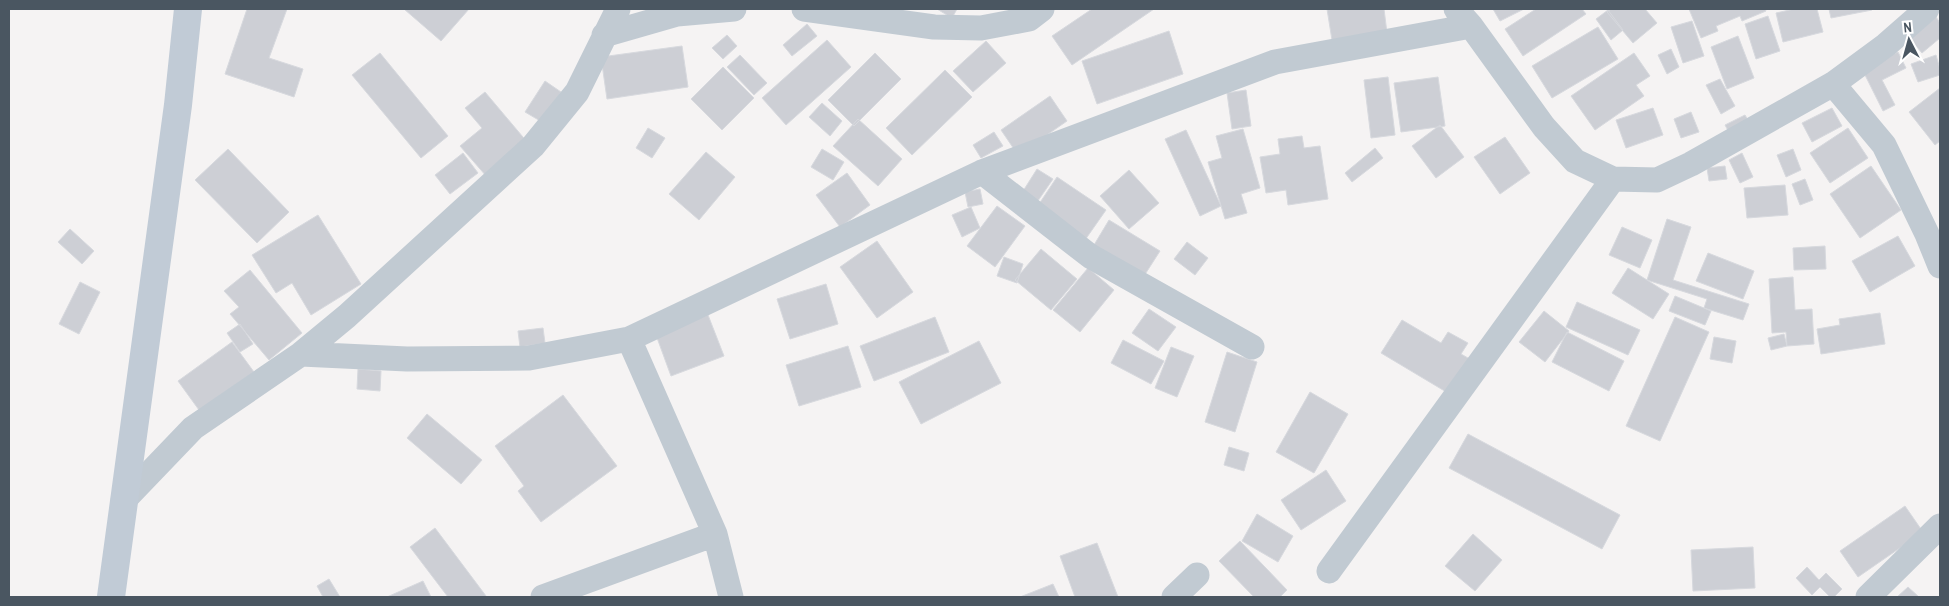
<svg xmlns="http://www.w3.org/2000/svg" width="1949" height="606" viewBox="0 0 1949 606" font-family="'Archivo Narrow',sans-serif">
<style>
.building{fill:#cdcfd5;stroke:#d7d9de}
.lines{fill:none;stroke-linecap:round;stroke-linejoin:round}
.street{stroke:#c1cad2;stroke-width:25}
.secondary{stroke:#c1cbd6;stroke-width:28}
</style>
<rect width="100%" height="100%" fill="#f5f3f3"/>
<path class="building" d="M 247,9 L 287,9 L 269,58 L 303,69 L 294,97 L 225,74 Z
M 404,9 L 469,9 L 441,41 Z
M 937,9 L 957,9 L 952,18 Z
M 1092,9 L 1154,9 L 1072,65 L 1052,36 Z
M 1327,9 L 1384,9 L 1387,33 L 1332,40 Z
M 1493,9 L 1524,9 L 1500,21 Z
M 1536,9 L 1582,9 L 1586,14 L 1523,56 L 1505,29 Z
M 1611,9 L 1645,9 L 1657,23 L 1633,43 L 1607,12 Z
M 1689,9 L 1765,9 L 1766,11 L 1742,21 L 1740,16 L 1716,26 L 1718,31 L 1701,38 Z
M 1794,9 L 1817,9 L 1823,32 L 1783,42 L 1776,13 Z
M 1829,9 L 1872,9 L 1872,10 L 1831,18 Z
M 1608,10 L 1623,30 L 1611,40 L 1596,19 Z
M 1768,16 L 1780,51 L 1756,59 L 1745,24 Z
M 1936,17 L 1940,23 L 1940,38 L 1922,53 L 1910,39 Z
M 1692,21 L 1704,56 L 1683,63 L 1671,27 Z
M 807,24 L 817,36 L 792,56 L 783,45 Z
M 1598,27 L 1618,59 L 1552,98 L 1532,66 Z
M 1169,31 L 1183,74 L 1097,104 L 1082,61 Z
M 727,35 L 737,46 L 723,59 L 712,48 Z
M 1738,36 L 1754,78 L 1727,89 L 1711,47 Z
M 827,40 L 851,67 L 786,125 L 762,98 Z
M 986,41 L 1006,63 L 973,92 L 953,71 Z
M 682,46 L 688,87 L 607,99 L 601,57 Z
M 1671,49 L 1679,67 L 1667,74 L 1658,55 Z
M 1898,52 L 1906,68 L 1882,80 L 1895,105 L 1883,111 L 1862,69 Z
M 380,53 L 448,136 L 421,158 L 352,75 Z
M 875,53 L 901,79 L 854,126 L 828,100 Z
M 1634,53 L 1650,76 L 1636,85 L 1644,96 L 1595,130 L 1571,96 Z
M 740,55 L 767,83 L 754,95 L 727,67 Z
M 1936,55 L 1940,69 L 1940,75 L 1918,82 L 1911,64 Z
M 723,67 L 754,98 L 722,130 L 691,99 Z
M 945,70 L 972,97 L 912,155 L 886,128 Z
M 1388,77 L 1395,135 L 1371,138 L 1364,80 Z
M 1438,77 L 1445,126 L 1401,132 L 1394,83 Z
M 1720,79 L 1735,106 L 1721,114 L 1706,85 Z
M 545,81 L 561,92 L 542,122 L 525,112 Z
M 1940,88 L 1940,141 L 1935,145 L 1909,112 Z
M 1246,90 L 1251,126 L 1232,129 L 1227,93 Z
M 485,92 L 528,143 L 487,177 L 460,146 L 482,128 L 465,108 Z
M 1050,96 L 1067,121 L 1018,155 L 1001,130 Z
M 822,103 L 842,121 L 830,136 L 809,117 Z
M 1653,108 L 1663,135 L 1626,148 L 1616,120 Z
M 1832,108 L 1842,126 L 1812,142 L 1802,123 Z
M 1691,112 L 1699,132 L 1681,138 L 1674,119 Z
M 1745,115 L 1752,127 L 1732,138 L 1725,125 Z
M 858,119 L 902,159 L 878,186 L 833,146 Z
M 1440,125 L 1464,157 L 1436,178 L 1412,146 Z
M 648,128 L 665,138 L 652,158 L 636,148 Z
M 1848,128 L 1868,158 L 1830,183 L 1810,153 Z
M 1243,129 L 1260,188 L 1241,194 L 1247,213 L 1225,219 L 1208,162 L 1222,158 L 1216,136 Z
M 1186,130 L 1221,206 L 1200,216 L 1165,139 Z
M 994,132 L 1003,146 L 981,158 L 973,145 Z
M 1302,136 L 1304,148 L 1320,146 L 1328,199 L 1288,205 L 1286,190 L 1266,193 L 1260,157 L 1280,154 L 1278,139 Z
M 1505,137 L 1530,173 L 1500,194 L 1474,157 Z
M 1375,148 L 1383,158 L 1352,182 L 1345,173 Z
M 228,149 L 289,212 L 257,243 L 195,180 Z
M 822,149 L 844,162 L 833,180 L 811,167 Z
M 1793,149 L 1801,170 L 1786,177 L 1777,155 Z
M 706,152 L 735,177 L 699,220 L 669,194 Z
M 463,153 L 478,173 L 450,194 L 435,175 Z
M 1742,153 L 1753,177 L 1740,183 L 1729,160 Z
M 1725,166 L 1727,179 L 1709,181 L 1707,168 Z
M 1871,166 L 1901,210 L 1860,238 L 1830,194 Z
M 1037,169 L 1053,179 L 1033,208 L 1018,199 Z
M 1129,170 L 1159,203 L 1129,229 L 1100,196 Z
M 847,173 L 870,205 L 840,227 L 816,195 Z
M 1057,177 L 1106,210 L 1085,240 L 1037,207 Z
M 1805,179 L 1813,200 L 1800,205 L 1792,184 Z
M 1785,185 L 1788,215 L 1747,218 L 1744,188 Z
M 980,189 L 983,204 L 968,207 L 965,192 Z
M 997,206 L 1025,226 L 995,267 L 967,246 Z
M 971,207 L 980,228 L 962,237 L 952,215 Z
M 318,215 L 361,284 L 311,315 L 292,283 L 276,293 L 252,255 Z
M 1667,219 L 1691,227 L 1673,280 L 1749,304 L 1743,320 L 1704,308 L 1707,299 L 1647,280 Z
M 1109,220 L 1160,251 L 1144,276 L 1094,245 Z
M 1622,227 L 1652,240 L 1640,268 L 1609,255 Z
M 70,229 L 94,251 L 82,264 L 58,242 Z
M 1898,236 L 1915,266 L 1870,292 L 1852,261 Z
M 877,241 L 913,292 L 877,318 L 840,267 Z
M 1187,242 L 1208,258 L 1195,275 L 1174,259 Z
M 1825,246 L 1826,269 L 1794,270 L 1793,248 Z
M 1041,249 L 1077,279 L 1051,310 L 1015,280 Z
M 1708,253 L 1754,271 L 1743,299 L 1696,281 Z
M 1004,257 L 1023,264 L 1017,283 L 997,276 Z
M 1088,268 L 1114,290 L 1080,332 L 1053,310 Z
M 1628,268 L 1669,294 L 1653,319 L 1612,293 Z
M 250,270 L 302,333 L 269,360 L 230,314 L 239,307 L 224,291 Z
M 1793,277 L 1795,310 L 1812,309 L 1814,344 L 1787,346 L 1786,332 L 1772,333 L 1769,279 Z
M 80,282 L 100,292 L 79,334 L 59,324 Z
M 826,284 L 838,324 L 790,339 L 777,299 Z
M 1675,296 L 1711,311 L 1705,325 L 1669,311 Z
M 1577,302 L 1640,330 L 1628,355 L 1566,327 Z
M 1149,309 L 1176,327 L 1158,351 L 1132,333 Z
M 1544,311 L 1569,331 L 1545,362 L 1519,342 Z
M 1880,313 L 1885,344 L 1821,354 L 1817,329 L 1840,325 L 1839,319 Z
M 708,315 L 724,356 L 671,376 L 656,335 Z
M 935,317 L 949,352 L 874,381 L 860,346 Z
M 1675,317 L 1709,332 L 1660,441 L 1626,426 Z
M 1402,320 L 1441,343 L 1448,332 L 1468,343 L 1461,354 L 1475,362 L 1453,396 L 1381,353 Z
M 240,324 L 253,344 L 240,352 L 227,333 Z
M 543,328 L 545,343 L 520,347 L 518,331 Z
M 1567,332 L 1624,361 L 1609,391 L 1552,362 Z
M 1784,334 L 1787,346 L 1771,350 L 1768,338 Z
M 1714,337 L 1736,341 L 1732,363 L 1710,359 Z
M 1123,340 L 1164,361 L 1151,384 L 1111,363 Z
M 979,341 L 1001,383 L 921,424 L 899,382 Z
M 232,342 L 254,372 L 199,410 L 178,381 Z
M 848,346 L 861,387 L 799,406 L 786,365 Z
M 1171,347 L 1194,356 L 1177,397 L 1155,388 Z
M 1227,352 L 1257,362 L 1235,432 L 1205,422 Z
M 358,369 L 381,371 L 380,391 L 357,389 Z
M 1310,392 L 1348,414 L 1314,473 L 1276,452 Z
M 563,395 L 617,466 L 541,522 L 518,491 L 524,486 L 495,446 Z
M 427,414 L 482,460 L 461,484 L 407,438 Z
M 1468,434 L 1620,515 L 1602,549 L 1449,468 Z
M 1229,447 L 1249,453 L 1244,471 L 1224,465 Z
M 1326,470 L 1346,501 L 1301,530 L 1281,500 Z
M 1905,506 L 1923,532 L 1858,577 L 1840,551 Z
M 1257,514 L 1293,536 L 1278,562 L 1242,541 Z
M 435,528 L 486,596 L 484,597 L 448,597 L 410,547 Z
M 1473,534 L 1502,560 L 1475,591 L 1445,566 Z
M 1240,541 L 1287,590 L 1280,597 L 1254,597 L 1219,561 Z
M 1097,543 L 1118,597 L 1075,597 L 1060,556 Z
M 1753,547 L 1755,588 L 1693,591 L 1691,550 Z
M 1807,567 L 1819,580 L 1826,573 L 1842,589 L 1834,597 L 1830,597 L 1820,587 L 1812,595 L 1796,578 Z
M 329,579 L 340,597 L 323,597 L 317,586 Z
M 423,581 L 431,597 L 387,597 Z
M 1053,584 L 1059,597 L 1020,597 Z
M 1908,587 L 1919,597 L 1897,597 Z"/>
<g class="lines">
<path class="street" d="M 804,9 L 934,27 L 981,28 L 1029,19 L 1042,9
M 1456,9 L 1471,26 L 1544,127 L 1575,161 L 1613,179 L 1657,180 L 1691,164 L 1833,84 L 1886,45 L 1927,9
M 604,35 L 677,14 L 734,9
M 1833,84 L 1884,145 L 1927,234 L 1940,266
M 982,172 L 1090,256 L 1252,347
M 629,339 L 715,534 L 731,597
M 301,354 L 407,359 L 529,358 L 629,339 L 982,172 L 1275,62 L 1471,26
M 123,501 L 193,428 L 301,354 L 347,316 L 533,146 L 577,92 L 618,9
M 1329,571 L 1613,179
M 543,597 L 715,534
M 1174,597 L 1197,575
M 1868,597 L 1940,526"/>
<path class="secondary" d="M 111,597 L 178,105 L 188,9"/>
</g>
<rect width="1949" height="606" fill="none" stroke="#4a5661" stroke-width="20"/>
<g transform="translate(1909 40) rotate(354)" stroke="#ffffff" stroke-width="4" paint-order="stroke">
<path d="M0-4L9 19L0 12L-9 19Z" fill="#4a5661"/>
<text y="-8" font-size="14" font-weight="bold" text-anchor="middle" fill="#4a5661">N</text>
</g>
</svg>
